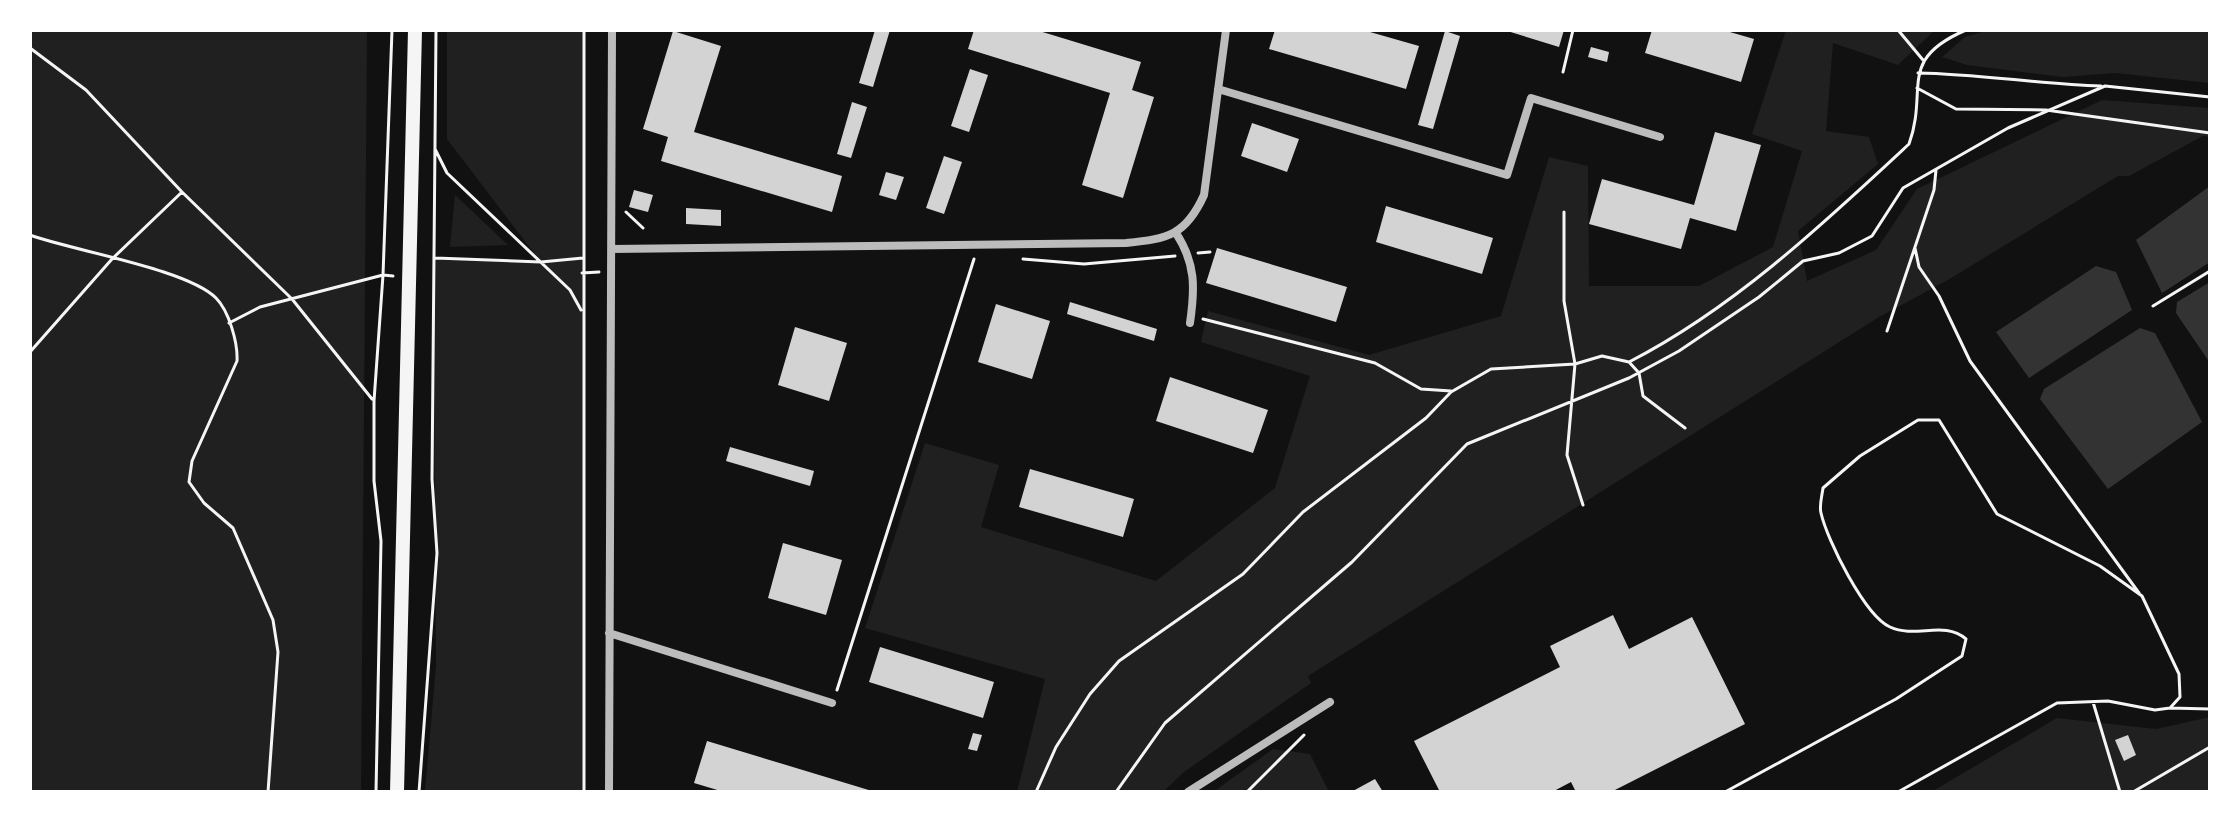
<svg xmlns="http://www.w3.org/2000/svg" width="2240" height="822" viewBox="0 0 2240 822" font-family="'Fira Sans Condensed',sans-serif">
<style>
.green{fill:#202020}
.water{fill:#333}
.building{fill:#d3d3d3}
.lines{fill:none;stroke-linecap:round;stroke-linejoin:round}
.path{stroke:#f5f5f5;stroke-width:3}
.minor{stroke:#bcbcbc;stroke-width:8}
.primary{stroke:#f5f5f5;stroke-width:14}
</style>
<rect width="100%" height="100%" fill="#111"/>
<path class="green" d="M 30,30 L 367,30 L 361,792 L 30,792 Z
M 447,30 L 584,30 L 584,792 L 425,792 L 436,665 L 433,258 L 540,261 L 447,139 Z
M 1786,30 L 1935,30 L 1898,65 L 1833,43 L 1826,131 L 1869,137 L 1878,164 L 1798,231 L 1807,281 L 1876,250 L 1917,189 L 2102,100 L 2210,108 L 2210,137 L 2203,136 L 2129,176 L 2118,176 L 1948,280 L 1879,317 L 1308,676 L 1311,683 L 1184,772 L 1163,792 L 1017,792 L 1045,679 L 865,628 L 925,443 L 999,465 L 981,527 L 1156,581 L 1275,488 L 1310,376 L 1201,342 L 1208,311 L 1369,355 L 1501,316 L 1549,157 L 1588,166 L 1589,286 L 1699,286 L 1773,247 L 1802,151 L 1752,134 Z
M 1989,30 L 2210,30 L 2210,83 L 2115,73 L 2063,77 L 1967,65 L 1942,57 L 1965,37 Z
M 455,195 L 508,245 L 450,247 Z
M 2210,717 L 2210,792 L 1931,792 L 2057,718 L 2156,729 Z
M 1273,749 L 1310,754 L 1329,792 L 1213,792 Z"/>
<path class="water" d="M 2210,186 L 2210,262 L 2162,293 L 2136,240 Z
M 2096,266 L 2116,272 L 2132,310 L 2029,378 L 1996,332 Z
M 2210,282 L 2210,363 L 2176,313 L 2177,302 Z
M 2140,328 L 2155,333 L 2202,422 L 2108,489 L 2040,399 L 2044,389 Z"/>
<path class="building" d="M 875,30 L 890,30 L 873,87 L 859,83 Z
M 974,30 L 1036,30 L 1141,62 L 1132,90 L 1154,97 L 1123,198 L 1082,185 L 1110,93 L 968,49 Z
M 1275,30 L 1363,30 L 1419,46 L 1406,89 L 1269,49 Z
M 1504,30 L 1564,30 L 1559,47 Z
M 1652,30 L 1723,30 L 1754,39 L 1741,82 L 1645,53 Z
M 673,31 L 721,46 L 694,132 L 842,176 L 832,212 L 661,161 L 668,137 L 643,129 Z
M 1445,31 L 1460,36 L 1433,129 L 1418,125 Z
M 1591,47 L 1609,52 L 1607,62 L 1588,57 Z
M 970,69 L 988,75 L 969,132 L 951,126 Z
M 852,102 L 867,107 L 851,158 L 837,154 Z
M 1252,123 L 1299,139 L 1287,172 L 1241,156 Z
M 1715,132 L 1761,145 L 1736,231 L 1690,218 L 1681,249 L 1589,224 L 1602,179 L 1694,205 Z
M 944,156 L 962,162 L 944,214 L 926,208 Z
M 886,172 L 904,177 L 896,200 L 879,195 Z
M 634,190 L 653,195 L 648,212 L 629,207 Z
M 1386,206 L 1493,238 L 1482,274 L 1376,242 Z
M 686,208 L 721,210 L 721,226 L 686,224 Z
M 1217,248 L 1347,287 L 1336,322 L 1206,283 Z
M 1070,302 L 1157,329 L 1154,341 L 1067,314 Z
M 996,304 L 1050,321 L 1032,379 L 978,362 Z
M 795,327 L 847,343 L 829,401 L 778,385 Z
M 1170,377 L 1268,410 L 1253,453 L 1156,421 Z
M 730,447 L 814,471 L 810,486 L 726,461 Z
M 1030,469 L 1134,499 L 1123,537 L 1019,507 Z
M 783,543 L 842,560 L 826,615 L 768,598 Z
M 1613,615 L 1629,649 L 1692,617 L 1745,724 L 1611,792 L 1576,792 L 1571,782 L 1552,792 L 1440,792 L 1414,741 L 1560,667 L 1550,646 Z
M 880,647 L 994,682 L 983,718 L 869,682 Z
M 973,733 L 982,735 L 977,751 L 968,749 Z
M 2128,735 L 2136,755 L 2124,761 L 2115,740 Z
M 707,741 L 872,791 L 872,792 L 724,792 L 694,783 Z
M 1375,779 L 1383,792 L 1351,792 Z"/>
<g class="lines">
<path class="path" d="M 584,30 L 584,792
M 1898,30 L 1923,60
M 30,48 L 86,90 L 182,192 L 292,299 L 372,399
M 1563,72 L 1573,30
M 1918,73 C 1979,74 2039,84 2101,86
M 1917,88 L 1956,109 L 2046,110 L 2210,133
M 435,149 L 447,173 L 570,290 L 581,310
M 626,212 L 643,228
M 1564,212 L 1564,301 L 1575,364 L 1567,455 L 1583,505
M 30,235 C 74,251 187,269 216,298 C 229,311 238,343 237,361 L 192,461 L 189,482 L 204,503 L 233,528 L 273,620 L 278,652 L 268,792
M 1915,248 L 1919,267 L 1939,296 L 1970,361 L 2139,593
M 1198,253 L 1210,252
M 435,258 L 541,262 L 583,258
M 1023,259 L 1084,264 L 1175,256
M 582,273 L 599,272
M 2153,306 L 2210,271
M 1203,319 L 1375,363 L 1421,389 L 1451,391
M 229,323 L 260,307 L 383,275 L 393,276
M 1887,331 L 1934,190 L 1936,170
M 30,352 L 112,259 L 182,192
M 1629,362 L 1639,373 L 1643,396 L 1685,428
M 837,690 L 974,259
M 2093,702 L 2120,792
M 2170,708 L 2210,709
M 376,792 L 381,541 L 374,481 L 374,401 L 383,275 L 392,30
M 419,792 L 437,553 L 432,479 L 436,30
M 1036,792 L 1056,747 L 1090,694 L 1119,661 L 1243,574 L 1303,512 L 1426,418 L 1451,392 L 1491,369 L 1575,364 L 1602,356 L 1629,362 C 1734,308 1823,224 1909,144 C 1929,89 1896,60 1966,30
M 1116,792 L 1165,723 L 1352,562 L 1467,444 L 1629,378 L 1679,351 L 1759,297 L 1803,261 L 1839,253 L 1872,236 L 1903,188 L 2008,128 L 2105,86 L 2210,97
M 1247,792 L 1304,735
M 1725,792 L 1896,699 L 1962,656 L 1966,639 C 1944,620 1916,639 1890,627 C 1865,616 1827,540 1821,513 C 1819,506 1822,496 1823,488 L 1860,456 L 1918,420 L 1939,420 L 1997,514 L 2100,566 L 2142,596 L 2179,674 L 2180,697 L 2170,708 L 2155,710 L 2108,701 L 2057,703 L 1898,792
M 2133,792 L 2210,747"/>
<path class="minor" d="M 1218,89 L 1507,175 L 1531,98 L 1660,137
M 1176,233 C 1196,264 1195,288 1190,323
M 612,249 L 1126,243 C 1168,239 1186,235 1204,195 L 1226,30
M 609,633 L 832,703
M 609,792 L 612,30
M 1188,792 L 1330,702"/>
<path class="primary" d="M 397,792 L 415,30"/>
</g>
<rect width="2240" height="822" fill="none" stroke="#ffffff" stroke-width="64"/>
</svg>
